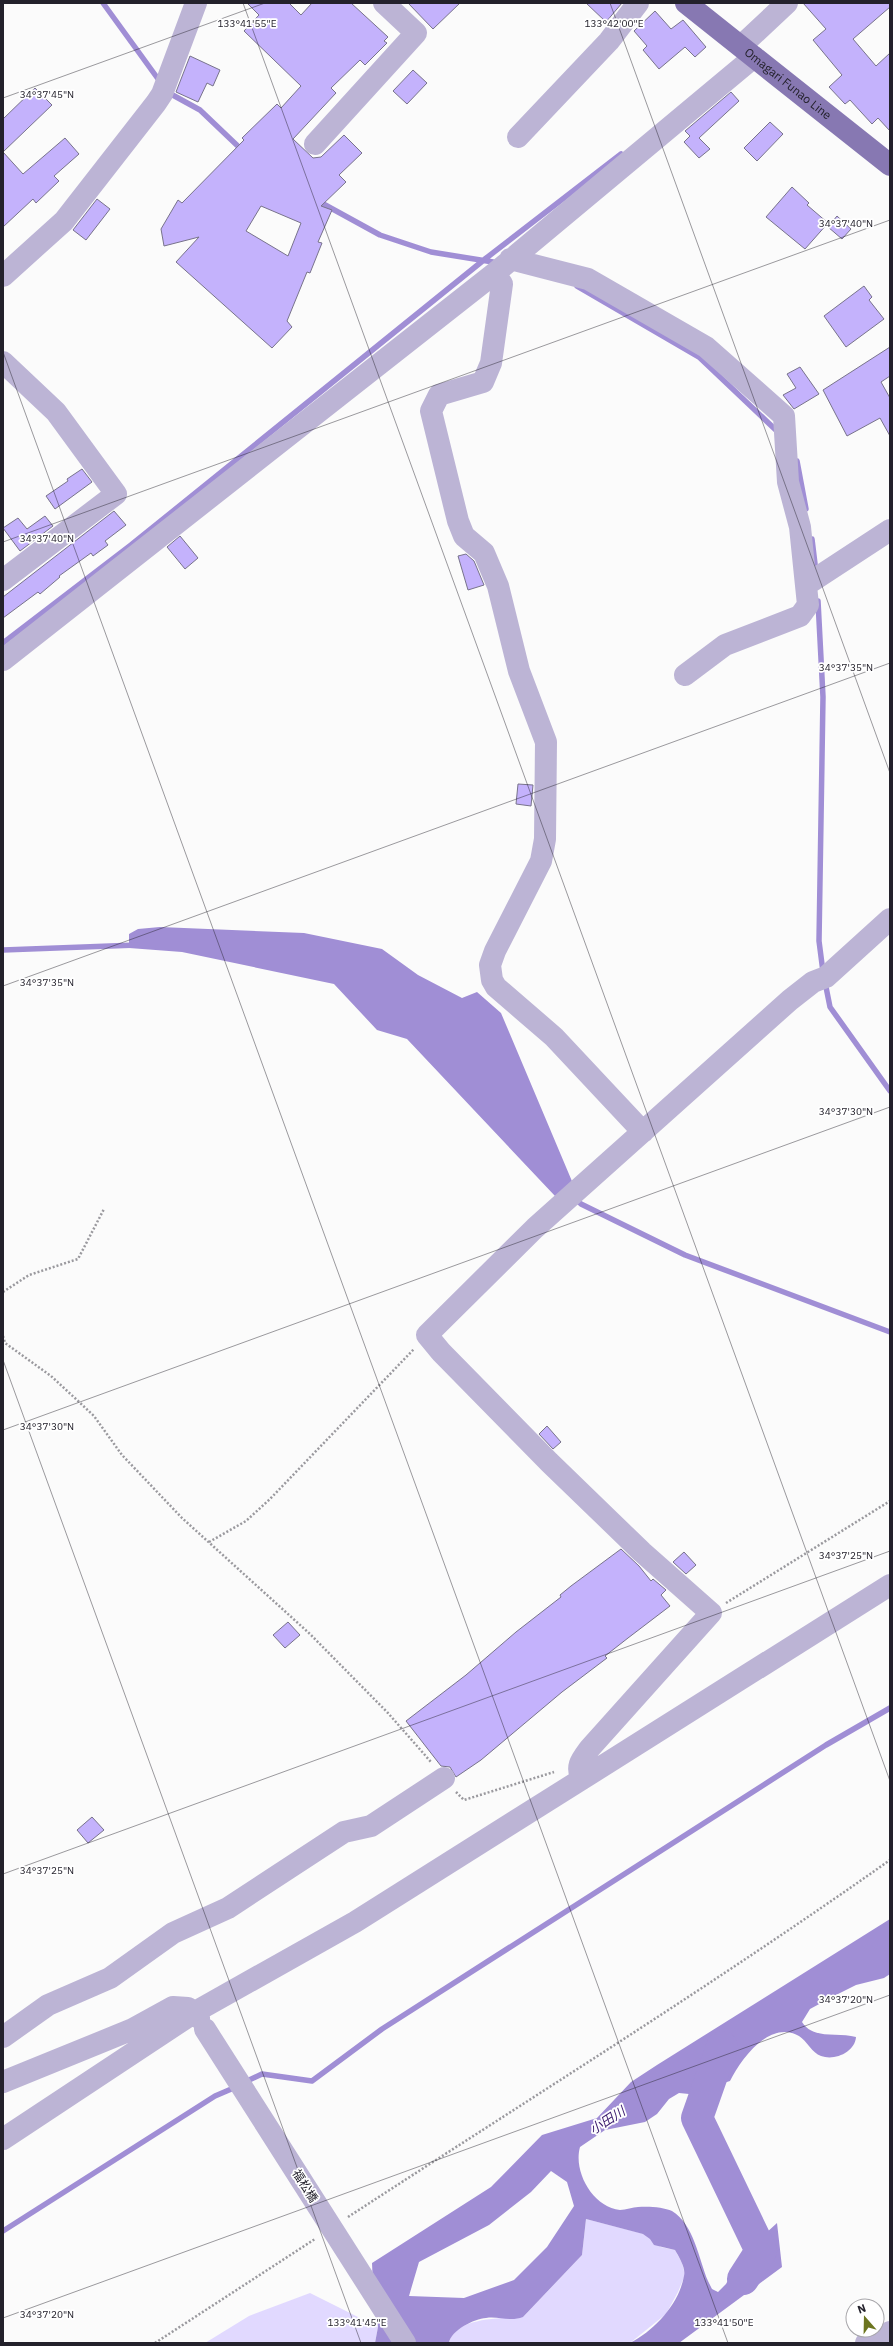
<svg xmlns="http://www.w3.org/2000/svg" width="893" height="2346" viewBox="0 0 893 2346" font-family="'IBM Plex Sans','Noto Sans JP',sans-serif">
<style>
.green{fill:#e1d9ff}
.water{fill:#a08ed5;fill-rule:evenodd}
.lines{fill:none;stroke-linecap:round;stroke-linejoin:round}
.stream{stroke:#a08ed5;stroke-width:5.5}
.river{stroke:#a08ed5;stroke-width:32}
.building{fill:#c4b2fc;stroke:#78738b;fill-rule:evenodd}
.path{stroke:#9a999e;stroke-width:2.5;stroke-dasharray:2 2;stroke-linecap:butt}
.minor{stroke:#bcb4d5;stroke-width:22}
.major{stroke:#8778b2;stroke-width:22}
.minor-bridge{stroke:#bcb4d5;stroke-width:22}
.ticks{fill:none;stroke:#23212b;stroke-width:1;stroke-opacity:0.45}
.labels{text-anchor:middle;stroke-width:3.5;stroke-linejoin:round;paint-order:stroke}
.street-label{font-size:12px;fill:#23212b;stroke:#fff}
.water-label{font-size:13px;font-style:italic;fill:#39196c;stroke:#fff}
.ticks-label{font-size:10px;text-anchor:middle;fill:#23212b;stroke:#fff;stroke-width:3.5;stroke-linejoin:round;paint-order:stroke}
</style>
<rect width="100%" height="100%" fill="#fbfbfb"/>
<path class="green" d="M 586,2219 L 644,2234 L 661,2247 L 675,2250 L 682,2263 L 685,2275 L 678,2292 L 666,2314 L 630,2343 L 449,2343 C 454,2317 503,2318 523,2317 L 582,2255 Z
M 310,2293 L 378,2327 L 375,2343 L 205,2343 L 249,2316 Z"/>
<path class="water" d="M 160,927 L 304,933 L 382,949 L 418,975 L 462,998 L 477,992 L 501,1013 L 574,1186 L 555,1196 L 407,1039 L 377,1030 L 334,984 L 182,952 L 129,948 L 129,934 L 138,929 Z
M 890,1919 L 890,1974 L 884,1978 L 856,1985 L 836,1995 L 810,2009 L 802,2022 C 813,2040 838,2032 856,2037 C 855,2052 835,2061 821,2056 C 812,2053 807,2041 799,2036 C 770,2019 741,2059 730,2081 L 689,2094 L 679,2093 L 669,2099 L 657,2114 L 645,2122 L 605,2130 L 580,2147 C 573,2172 593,2207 620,2210 C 626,2210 633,2207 638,2207 C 648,2206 664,2207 672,2211 C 694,2224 699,2260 708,2281 L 712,2289 L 718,2292 L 726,2284 L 742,2255 L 777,2223 L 782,2267 L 679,2343 L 630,2343 C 655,2330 679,2304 684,2276 C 686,2268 679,2257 675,2250 L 654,2245 L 650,2239 L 643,2234 L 586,2219 L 582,2255 L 523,2317 C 510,2322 499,2316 486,2318 C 474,2319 451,2330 449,2343 L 375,2343 L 378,2327 L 374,2308 L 372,2263 L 491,2187 L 542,2135 L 597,2118 L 631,2082 L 657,2065 ZM 551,2171 L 567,2182 L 574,2206 L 547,2247 L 514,2280 L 464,2298 L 409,2296 L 419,2262 L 489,2225 L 531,2192 Z"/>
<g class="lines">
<path class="stream" d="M 103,3 L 161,83
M 169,93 L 200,110 L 243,151
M 318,201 L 380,235 L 431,252 L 493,262
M 577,286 L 699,357 L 779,433
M 797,461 L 806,509
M 812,539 L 816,572
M 818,601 L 823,697 L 819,941 L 823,972
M 3,643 L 131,545 L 485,259 L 621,154
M 3,950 L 137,945
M 825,982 L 830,1007 L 890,1091
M 575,1199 L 581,1204 L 685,1255 L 890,1332
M 245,2082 L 262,2074 L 312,2081 L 382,2029 L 826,1745 L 890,1708
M 3,2231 L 215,2096 L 236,2087"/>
<path class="river" d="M 722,2047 L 697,2118 L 761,2251 L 743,2279"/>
</g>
<path class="building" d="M 247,3 L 289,3 L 301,15 L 312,3 L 351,3 L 388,37 L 384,41 L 387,43 L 365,65 L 360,60 L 331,88 L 336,93 L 293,139 L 313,158 L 321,157 L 344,135 L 362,153 L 339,175 L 346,182 L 321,206 L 332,210 L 318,242 L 322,243 L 310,273 L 307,272 L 287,321 L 292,327 L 272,348 L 176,262 L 199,237 L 164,246 L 161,229 L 178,200 L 182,203 L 244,140 L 242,138 L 277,104 L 281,108 L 301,86 L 244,31 L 259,15 ZM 261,206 L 301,223 L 288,256 L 246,231 Z
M 408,3 L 460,3 L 433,29 Z
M 586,3 L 622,3 L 606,22 Z
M 803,3 L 890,3 L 890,7 L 853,39 L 876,66 L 890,53 L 890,131 L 878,118 L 872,124 L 850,100 L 845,104 L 829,87 L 842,75 L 813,40 L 826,29 Z
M 655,11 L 671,29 L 683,20 L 706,47 L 695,57 L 685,47 L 659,69 L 643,50 L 647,46 L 634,31 Z
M 190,56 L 220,70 L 213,86 L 207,83 L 198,102 L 176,92 Z
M 413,70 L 427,83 L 407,104 L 393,91 Z
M 35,88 L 52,105 L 3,152 L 23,174 L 65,138 L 79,154 L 54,176 L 59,181 L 36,203 L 33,199 L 3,227 L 3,119 Z
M 731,92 L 739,101 L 699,138 L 710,149 L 699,158 L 684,142 L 690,136 L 685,131 Z
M 770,122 L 783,134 L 757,161 L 744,148 Z
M 792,187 L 809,203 L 807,205 L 828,223 L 805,249 L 766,217 Z
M 97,199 L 110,209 L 86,240 L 73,230 Z
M 837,216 L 851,229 L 842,239 L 828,227 Z
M 864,286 L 872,297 L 869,300 L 884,319 L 846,347 L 824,316 Z
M 890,347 L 890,376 L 881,382 L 890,398 L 890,436 L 880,418 L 847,436 L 823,390 Z
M 800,367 L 819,394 L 794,409 L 783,395 L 796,388 L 787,374 Z
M 82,469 L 92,482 L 55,509 L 46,496 L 68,481 L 67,479 Z
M 114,511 L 126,525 L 105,541 L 108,545 L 93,556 L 91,553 L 59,576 L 60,577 L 40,594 L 38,592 L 3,618 L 3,597 Z
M 45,516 L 53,526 L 20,551 L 3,528 L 18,518 L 27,529 Z
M 180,536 L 198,558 L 185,569 L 167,547 Z
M 466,554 L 474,561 L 484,585 L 468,590 L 458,556 Z
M 518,784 L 533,785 L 531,806 L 516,804 Z
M 547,1426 L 561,1442 L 553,1449 L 539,1434 Z
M 621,1549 L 639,1566 L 651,1581 L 653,1579 L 666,1590 L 661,1595 L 670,1606 L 628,1638 L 605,1656 L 607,1658 L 562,1692 L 481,1760 L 456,1777 L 450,1767 L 441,1766 L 406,1721 L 466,1675 L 516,1632 L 561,1597 L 560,1595 L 571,1586 Z
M 684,1552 L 696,1565 L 686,1574 L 673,1562 Z
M 288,1622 L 300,1635 L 285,1648 L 273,1635 Z
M 92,1817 L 104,1830 L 88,1843 L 77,1830 Z"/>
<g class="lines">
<path class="path" d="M 3,1292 L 29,1275 L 78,1259 L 104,1209
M 3,1336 L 5,1343 L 51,1376 L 77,1400 L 94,1416 L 122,1455 L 182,1518 L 310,1634 L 388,1713 L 431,1762
M 209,1542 L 246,1521 L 270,1499 L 414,1349
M 726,1603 L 890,1501
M 456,1792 L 464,1800 L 554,1772
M 348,2217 C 529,2099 713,1985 890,1860
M 155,2343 L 315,2239"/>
<path class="minor" d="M 741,46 L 787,3
M 518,137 L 609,41 L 638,3
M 315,144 L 416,33 L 384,3
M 510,259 L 588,279 L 706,347 L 784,416 L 788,482 L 800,527 L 808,605 L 800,616 L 725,645 L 685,675
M 3,276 L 64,221 L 156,103 L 162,94 L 196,3
M 3,362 L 56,412 L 116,494 L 3,580
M 806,585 L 890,530
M 3,660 L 495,273
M 643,1132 L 554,1037 L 496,987 L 492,980 L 490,965 L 495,951 L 541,861 L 545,839 L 546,742 L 519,671 L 498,586 L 484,553 L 464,536 L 458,521 L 431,411 L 439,395 L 483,382 L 491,363 L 502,284 L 495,273 L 754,57
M 582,1779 C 575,1766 582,1759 590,1748 L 711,1613 L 642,1552 L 549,1462 L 441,1352 L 427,1335 L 535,1228 L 790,1000 L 813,982 L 826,977 L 890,919
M 3,2037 L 48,2005 L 110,1978 L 173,1933 L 228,1908 L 344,1832 L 371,1826 L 444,1778
M 3,2082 L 133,2029 L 173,2007 L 188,2008 L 195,2012 L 199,2018
M 3,2139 L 195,2012 L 355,1922 L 890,1585
M 866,2343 L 890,2332"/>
<path class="major" id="s1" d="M 686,3 L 890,165"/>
<path class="minor-bridge" d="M 205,2029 L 405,2343"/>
</g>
<path class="ticks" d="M 243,3 L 890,1781M 610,3 L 890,773M 3,98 L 265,3M 3,352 L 728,2343M 3,542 L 890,220M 3,986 L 890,663M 3,1360 L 361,2343M 3,1430 L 890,1107M 3,1874 L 890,1551M 3,2318 L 890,1995"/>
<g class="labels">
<g class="street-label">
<text dy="4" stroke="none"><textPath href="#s1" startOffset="130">Omagari Funao Line</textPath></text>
<text transform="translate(305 2186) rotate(58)" y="4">福松橋</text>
</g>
<g class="water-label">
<text transform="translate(607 2120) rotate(-33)" y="5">小田川</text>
</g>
</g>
<g class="ticks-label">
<text x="247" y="27">133°41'55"E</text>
<text x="614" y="27">133°42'00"E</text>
<text x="47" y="98">34°37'45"N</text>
<text x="846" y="227">34°37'40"N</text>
<text x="47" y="542">34°37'40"N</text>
<text x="846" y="671">34°37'35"N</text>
<text x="47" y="986">34°37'35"N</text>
<text x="846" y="1115">34°37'30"N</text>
<text x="47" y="1430">34°37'30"N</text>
<text x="846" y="1559">34°37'25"N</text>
<text x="47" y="1874">34°37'25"N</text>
<text x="846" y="2003">34°37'20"N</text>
<text x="47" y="2318">34°37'20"N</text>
<text x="357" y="2326">133°41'45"E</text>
<text x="724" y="2326">133°41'50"E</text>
</g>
<rect width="893" height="2346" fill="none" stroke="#23212b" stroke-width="8"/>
<g transform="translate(865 2318) rotate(340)"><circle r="19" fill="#ffffff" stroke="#a7a6aa"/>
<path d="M0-3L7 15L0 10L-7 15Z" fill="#6c751f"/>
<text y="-6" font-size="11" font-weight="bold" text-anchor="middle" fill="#23212b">N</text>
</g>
</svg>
